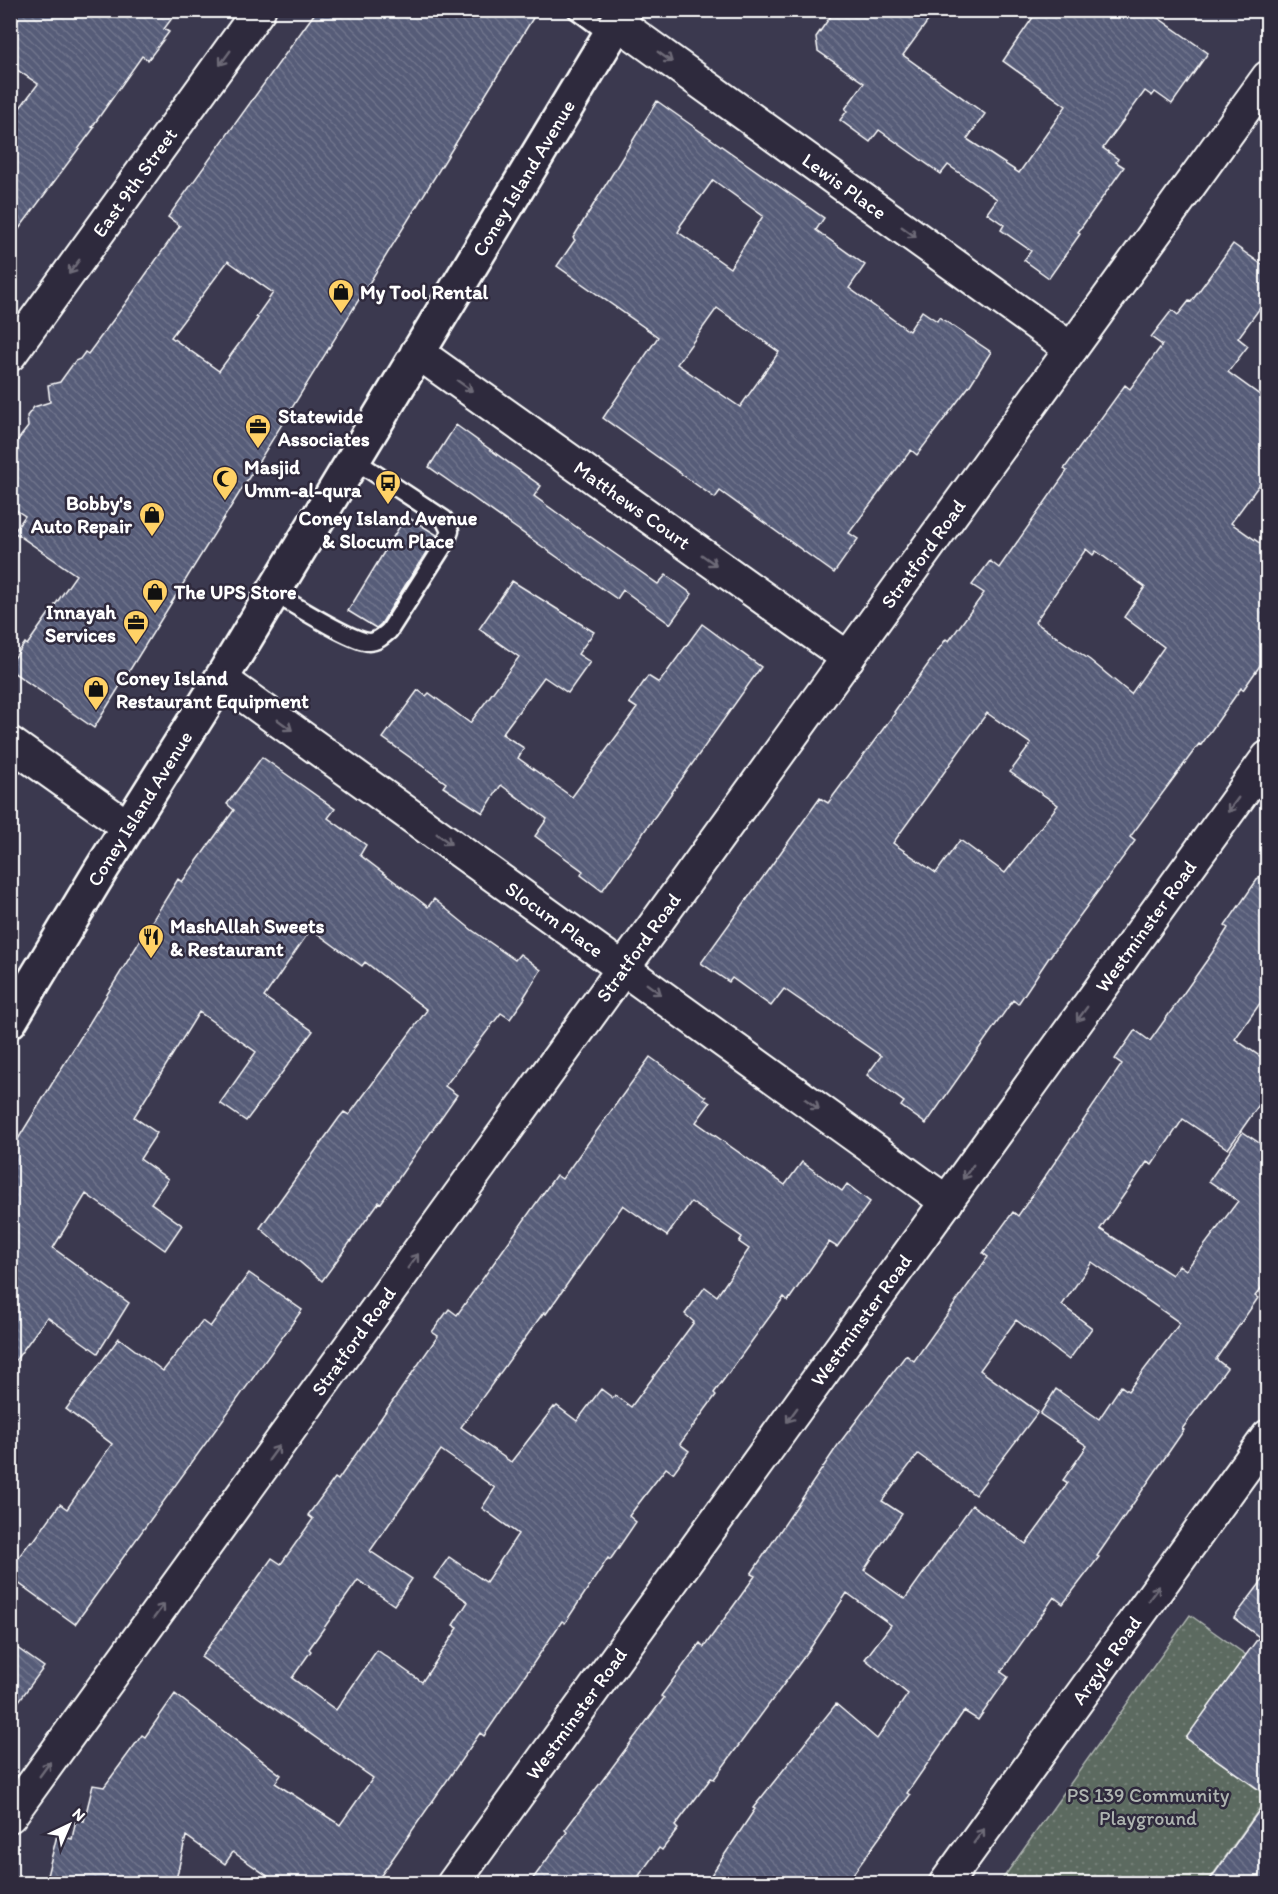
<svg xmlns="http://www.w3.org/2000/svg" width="1278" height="1894" viewBox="0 0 1278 1894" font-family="Itim,sans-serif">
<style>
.park{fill:url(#park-dots);stroke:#aeb4b0;stroke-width:1.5}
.building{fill:url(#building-back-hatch);stroke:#fff;stroke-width:1.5;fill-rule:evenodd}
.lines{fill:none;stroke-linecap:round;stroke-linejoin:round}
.service-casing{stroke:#fff;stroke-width:21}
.minor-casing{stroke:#fff;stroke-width:36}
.secondary-casing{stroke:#fff;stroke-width:38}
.service{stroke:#2f2a3d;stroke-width:16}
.minor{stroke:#2f2a3d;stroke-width:32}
.secondary{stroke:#2f2a3d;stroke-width:33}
.oneway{stroke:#6d6a77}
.labels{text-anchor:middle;stroke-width:5;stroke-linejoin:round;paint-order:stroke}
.street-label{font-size:20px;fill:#fff;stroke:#2f2a3d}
.poi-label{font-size:20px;font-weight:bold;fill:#fff;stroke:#2f2a3d;text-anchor:start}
.park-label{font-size:20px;fill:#aeb4b0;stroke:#2f2a3d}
</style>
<defs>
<pattern id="park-dots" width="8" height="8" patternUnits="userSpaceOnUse" patternTransform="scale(1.5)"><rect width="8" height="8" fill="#5c6a60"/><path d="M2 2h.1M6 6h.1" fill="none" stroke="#748078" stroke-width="1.8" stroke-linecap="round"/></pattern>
<pattern id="building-back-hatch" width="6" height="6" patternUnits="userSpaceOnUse" patternTransform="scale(1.5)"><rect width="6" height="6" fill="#575b78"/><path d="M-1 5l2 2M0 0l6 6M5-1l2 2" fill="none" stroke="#70748c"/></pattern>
</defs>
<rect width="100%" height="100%" fill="#3b394f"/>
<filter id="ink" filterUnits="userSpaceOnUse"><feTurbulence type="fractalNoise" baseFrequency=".0167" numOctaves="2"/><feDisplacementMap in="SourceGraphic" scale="12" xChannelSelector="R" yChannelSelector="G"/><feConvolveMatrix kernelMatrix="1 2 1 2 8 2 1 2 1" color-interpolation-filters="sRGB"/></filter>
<g filter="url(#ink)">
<path class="park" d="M 1190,1615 L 1246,1655 L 1187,1738 L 1267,1796 L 1267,1798 L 1207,1883 L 999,1884 Z"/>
<path class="building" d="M 10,10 L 178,10 L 164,29 L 169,32 L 148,60 L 142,56 L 92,127 L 94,128 L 10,241 L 10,121 L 38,84 L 10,65 Z
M 317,10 L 538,10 L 94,728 L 10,670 L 10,664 L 25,643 L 27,645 L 76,575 L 14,532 L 25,516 L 10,506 L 10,450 L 28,427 L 27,416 L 34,407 L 50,402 L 48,385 L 60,382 L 75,361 L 80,359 L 85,352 L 88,354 L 125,304 L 180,226 L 168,217 ZM 228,261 L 273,293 L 256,317 L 258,318 L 219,371 L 171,337 Z
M 835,10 L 936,10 L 903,55 L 985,114 L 967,139 L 1019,173 L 1066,106 L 1003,61 L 1038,10 L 1147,10 L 1208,53 L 1172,104 L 1155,92 L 1152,96 L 1145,91 L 1103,148 L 1118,159 L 1116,162 L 1124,167 L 1078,232 L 1080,234 L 1049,278 L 1024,260 L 1031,251 L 1001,230 L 1004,225 L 987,213 L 997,199 L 948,165 L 941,174 L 879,130 L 870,142 L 840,120 L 847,111 L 845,109 L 864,83 L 818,51 L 816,37 Z
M 657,101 L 824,218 L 816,230 L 865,265 L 849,288 L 909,331 L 922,311 L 937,321 L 939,317 L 991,352 L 970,385 L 917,455 L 911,450 L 849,533 L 858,539 L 834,573 L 720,491 L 715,498 L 603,418 L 658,337 L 557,266 L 575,240 L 573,238 ZM 713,180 L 763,216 L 730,268 L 678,232 L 681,227 L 680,226 ZM 717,308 L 779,352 L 740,407 L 677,364 Z
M 1233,244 L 1268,269 L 1268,297 L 1238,338 L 1248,346 L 1228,372 L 1268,401 L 1268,473 L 1231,523 L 1268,549 L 1268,654 L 1243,690 L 1241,688 L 1201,745 L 1199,744 L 1130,837 L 1135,841 L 1048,959 L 1018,1004 L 1013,1000 L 926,1124 L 901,1106 L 904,1102 L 867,1075 L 881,1056 L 784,989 L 771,1006 L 732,978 L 729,982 L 701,963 L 820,798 L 828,803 L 895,713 L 894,712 L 946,639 L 949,641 L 984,593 L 972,585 L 990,561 L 999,568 L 1067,471 L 1064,469 L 1125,385 L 1130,389 L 1162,345 L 1151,337 L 1172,310 L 1178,315 L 1189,301 L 1191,302 ZM 1086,549 L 1093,555 L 1096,551 L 1145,587 L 1124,617 L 1164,647 L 1131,694 L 1090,660 L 1035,622 ZM 987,713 L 1031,744 L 1010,772 L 1058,805 L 1005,873 L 960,840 L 936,873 L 893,843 Z
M 456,425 L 541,486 L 534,496 L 575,526 L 658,584 L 666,575 L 692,594 L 670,624 L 623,590 L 617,599 L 429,467 Z
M 406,516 L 437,535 L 381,624 L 376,628 L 348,611 Z
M 512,581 L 594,632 L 578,654 L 590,662 L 568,693 L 544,677 L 502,734 L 524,748 L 518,758 L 572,797 L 637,708 L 629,703 L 648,676 L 659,683 L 702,624 L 761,667 L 602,891 L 581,875 L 583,871 L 535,836 L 547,819 L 501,785 L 483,813 L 443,787 L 446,783 L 383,738 L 418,690 L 426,696 L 429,693 L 470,723 L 519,657 L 479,629 Z
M 262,757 L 335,809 L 328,818 L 366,845 L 360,855 L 428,907 L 434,899 L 472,930 L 515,960 L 520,954 L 541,970 L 524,997 L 525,998 L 510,1019 L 501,1013 L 445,1086 L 457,1095 L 381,1203 L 379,1202 L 322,1281 L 260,1228 L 339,1118 L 344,1112 L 349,1115 L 427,1010 L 365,962 L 362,966 L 311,929 L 264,997 L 313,1031 L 246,1121 L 220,1103 L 256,1052 L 199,1012 L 134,1117 L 157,1133 L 140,1159 L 168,1179 L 151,1203 L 182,1225 L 165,1250 L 86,1194 L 53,1248 L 129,1303 L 98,1353 L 47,1317 L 10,1368 L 10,1152 L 178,879 L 182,882 L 234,810 L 227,804 Z
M 1268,864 L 1268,992 L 1235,1039 L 1268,1062 L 1268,1092 L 1228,1149 L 1183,1119 L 1152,1165 L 1147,1162 L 1100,1229 L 1172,1275 L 1179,1265 L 1186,1270 L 1238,1201 L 1209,1181 L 1243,1132 L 1268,1149 L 1268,1280 L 1255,1296 L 1258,1298 L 1216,1359 L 1227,1368 L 1182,1429 L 1184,1430 L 1097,1556 L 1099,1557 L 1063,1604 L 1054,1597 L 1001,1672 L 1008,1677 L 978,1720 L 964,1711 L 907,1793 L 910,1795 L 846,1884 L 705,1884 L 755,1809 L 753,1808 L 836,1704 L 877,1739 L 908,1694 L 865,1659 L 891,1625 L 847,1593 L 809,1650 L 714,1779 L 711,1778 L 675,1826 L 678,1829 L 662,1850 L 659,1848 L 633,1884 L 529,1884 L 567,1832 L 565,1830 L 664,1698 L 661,1696 L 700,1643 L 704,1647 L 755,1576 L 751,1574 L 838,1445 L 906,1355 L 914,1361 L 988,1257 L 983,1253 L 1013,1212 L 1018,1216 L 1122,1064 L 1115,1059 L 1135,1030 L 1150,1041 L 1212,953 L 1228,928 L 1225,926 ZM 1092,1262 L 1180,1323 L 1128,1391 L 1121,1386 L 1099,1419 L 1056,1389 L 1040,1414 L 1087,1446 L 1063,1480 L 1068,1483 L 1057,1498 L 1059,1499 L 1026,1544 L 972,1505 L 905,1599 L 864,1570 L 902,1514 L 882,1501 L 918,1454 L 975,1495 L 1038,1412 L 980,1370 L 1016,1320 L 1069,1360 L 1092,1328 L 1062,1305 Z
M 650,1057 L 706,1097 L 704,1099 L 710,1103 L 696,1122 L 785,1185 L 802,1162 L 842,1191 L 847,1184 L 870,1202 L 837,1247 L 829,1242 L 788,1301 L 784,1297 L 714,1393 L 716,1395 L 680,1444 L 689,1451 L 673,1473 L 666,1468 L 629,1516 L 636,1522 L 610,1560 L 608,1558 L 565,1623 L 562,1621 L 484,1736 L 480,1733 L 375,1884 L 279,1884 L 233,1852 L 225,1864 L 186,1836 L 175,1884 L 45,1884 L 57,1835 L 72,1839 L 76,1819 L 84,1821 L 93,1785 L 104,1787 L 142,1735 L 145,1737 L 175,1694 L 281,1775 L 275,1783 L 340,1825 L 373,1778 L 201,1657 L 272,1558 L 281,1564 L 313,1519 L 308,1515 L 335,1478 L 338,1480 L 438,1336 L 432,1332 L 449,1309 L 457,1315 L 556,1175 L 562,1179 ZM 691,1202 L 742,1237 L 739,1242 L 749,1249 L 717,1296 L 705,1287 L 685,1314 L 694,1322 L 631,1407 L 615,1395 L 613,1398 L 601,1389 L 577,1421 L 557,1406 L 555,1408 L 554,1407 L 511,1462 L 461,1427 L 544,1312 L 546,1314 L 623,1205 L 667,1236 ZM 441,1450 L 495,1488 L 482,1508 L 518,1534 L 486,1582 L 449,1557 L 434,1578 L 468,1602 L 453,1625 L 458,1628 L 422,1682 L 377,1650 L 336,1710 L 292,1678 L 311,1651 L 309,1649 L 358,1580 L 394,1605 L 412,1579 L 370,1551 Z
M 249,1273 L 302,1310 L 75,1624 L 10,1577 L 10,1568 L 31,1541 L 33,1542 L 60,1504 L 67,1509 L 112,1444 L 66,1409 L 119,1338 L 163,1371 L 202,1321 L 210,1327 Z
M 1268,1573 L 1268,1796 L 1186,1738 L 1259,1637 L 1234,1618 Z
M 10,1643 L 44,1667 L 10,1713 Z
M 1268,1798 L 1268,1884 L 1207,1884 Z"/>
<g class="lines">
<defs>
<path id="service" d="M 576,10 L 610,35
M 273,593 C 292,603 350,641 369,642 C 377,642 383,636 389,631 L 446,542 L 450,531 L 444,519 L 353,459"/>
<g id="minor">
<path id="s1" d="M 618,23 L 1071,349"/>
<path id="s2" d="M 417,352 L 848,658"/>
<path id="s3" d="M 10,355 L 259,10"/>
<path id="s4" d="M 221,679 L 947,1202"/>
<path d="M 10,743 L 128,827"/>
<path id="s5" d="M 10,1816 L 1268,77"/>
<path id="s6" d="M 453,1884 L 1268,757"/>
<path id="s7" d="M 945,1884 L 1268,1436"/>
</g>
<g id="secondary">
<path id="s8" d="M 10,1021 L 101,870 L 221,679 L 625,10"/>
</g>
</defs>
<use href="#service" class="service-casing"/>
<use href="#minor" class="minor-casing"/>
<use href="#secondary" class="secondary-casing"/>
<use href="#service" class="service"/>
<use href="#minor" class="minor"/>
<use href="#secondary" class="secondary"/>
</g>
<defs><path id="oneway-shaft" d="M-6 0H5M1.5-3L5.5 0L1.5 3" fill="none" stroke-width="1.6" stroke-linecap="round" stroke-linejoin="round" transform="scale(1.5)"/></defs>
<g class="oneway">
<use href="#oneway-shaft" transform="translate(665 57) rotate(36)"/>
<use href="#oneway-shaft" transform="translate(225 58) rotate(126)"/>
<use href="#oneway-shaft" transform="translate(909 232) rotate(36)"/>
<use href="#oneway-shaft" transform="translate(74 267) rotate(126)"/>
<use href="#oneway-shaft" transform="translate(465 386) rotate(35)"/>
<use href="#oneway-shaft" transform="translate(709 560) rotate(35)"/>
<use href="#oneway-shaft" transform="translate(285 725) rotate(36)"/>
<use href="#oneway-shaft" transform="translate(1233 805) rotate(126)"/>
<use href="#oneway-shaft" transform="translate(444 839) rotate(36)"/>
<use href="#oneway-shaft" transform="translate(654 989) rotate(36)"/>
<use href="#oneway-shaft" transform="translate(1082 1014) rotate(126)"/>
<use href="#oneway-shaft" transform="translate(812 1104) rotate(36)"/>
<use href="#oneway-shaft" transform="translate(968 1172) rotate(126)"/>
<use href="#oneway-shaft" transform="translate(413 1261) rotate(-54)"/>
<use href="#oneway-shaft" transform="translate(792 1415) rotate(126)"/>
<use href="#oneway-shaft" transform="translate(274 1453) rotate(-54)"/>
<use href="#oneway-shaft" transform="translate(1154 1593) rotate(-54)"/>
<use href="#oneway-shaft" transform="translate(159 1611) rotate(-54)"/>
<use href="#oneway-shaft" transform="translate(45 1769) rotate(-54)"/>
<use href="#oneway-shaft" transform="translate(979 1836) rotate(-54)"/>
</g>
</g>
<defs>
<symbol id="shop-pin" viewBox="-11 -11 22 30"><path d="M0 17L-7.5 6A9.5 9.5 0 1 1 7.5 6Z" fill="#ffd166" stroke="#2f2a3d"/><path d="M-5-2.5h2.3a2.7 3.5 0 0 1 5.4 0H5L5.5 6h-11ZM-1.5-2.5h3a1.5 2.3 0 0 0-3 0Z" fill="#111"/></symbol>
<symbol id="office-pin" viewBox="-11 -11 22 30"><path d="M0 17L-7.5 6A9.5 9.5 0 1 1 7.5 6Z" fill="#ffd166" stroke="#2f2a3d"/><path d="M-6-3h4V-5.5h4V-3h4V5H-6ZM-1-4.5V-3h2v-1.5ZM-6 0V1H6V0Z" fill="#111"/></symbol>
<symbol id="mosque-pin" viewBox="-11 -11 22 30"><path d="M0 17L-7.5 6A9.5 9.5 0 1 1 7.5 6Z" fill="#ffd166" stroke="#2f2a3d"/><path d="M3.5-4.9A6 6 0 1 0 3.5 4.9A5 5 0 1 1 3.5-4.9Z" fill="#111"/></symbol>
<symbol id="bus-pin" viewBox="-11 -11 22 30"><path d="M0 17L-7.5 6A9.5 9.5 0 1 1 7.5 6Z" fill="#ffd166" stroke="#2f2a3d"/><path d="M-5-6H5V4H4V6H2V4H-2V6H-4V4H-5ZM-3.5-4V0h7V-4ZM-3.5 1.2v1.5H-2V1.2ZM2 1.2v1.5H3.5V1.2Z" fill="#111"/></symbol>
<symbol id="restaurant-pin" viewBox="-11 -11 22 30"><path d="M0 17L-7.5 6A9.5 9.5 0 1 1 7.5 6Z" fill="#ffd166" stroke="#2f2a3d"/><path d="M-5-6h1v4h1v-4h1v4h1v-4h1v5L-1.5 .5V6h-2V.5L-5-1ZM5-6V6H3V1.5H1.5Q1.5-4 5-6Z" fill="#111"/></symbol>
</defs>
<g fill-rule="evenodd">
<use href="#shop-pin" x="326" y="277" width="30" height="40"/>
<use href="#office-pin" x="243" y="412" width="30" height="40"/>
<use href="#mosque-pin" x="210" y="464" width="30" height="40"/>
<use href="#bus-pin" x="373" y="468" width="30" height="40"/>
<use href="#shop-pin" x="137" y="500" width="30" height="40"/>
<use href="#shop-pin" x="140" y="577" width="30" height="40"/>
<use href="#office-pin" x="121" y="608" width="30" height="40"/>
<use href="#shop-pin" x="81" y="674" width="30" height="40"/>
<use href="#restaurant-pin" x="136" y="922" width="30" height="40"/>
</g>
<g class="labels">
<g class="street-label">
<text dy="7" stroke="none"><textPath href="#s8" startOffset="987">Coney Island Avenue</textPath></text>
<text dy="7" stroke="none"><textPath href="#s3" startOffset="213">East 9th Street</textPath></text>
<text dy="7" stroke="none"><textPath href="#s1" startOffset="279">Lewis Place</textPath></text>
<text dy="7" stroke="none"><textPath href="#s2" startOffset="264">Matthews Court</textPath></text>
<text dy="7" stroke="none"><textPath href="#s5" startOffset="1558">Stratford Road</textPath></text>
<text dy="7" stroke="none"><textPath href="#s8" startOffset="249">Coney Island Avenue</textPath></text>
<text dy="7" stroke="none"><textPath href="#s4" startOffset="411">Slocum Place</textPath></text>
<text dy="7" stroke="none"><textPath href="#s6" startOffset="1182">Westminster Road</textPath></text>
<text dy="7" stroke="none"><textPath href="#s5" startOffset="1072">Stratford Road</textPath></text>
<text dy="7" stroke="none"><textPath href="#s6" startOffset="696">Westminster Road</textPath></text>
<text dy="7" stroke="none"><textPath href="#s5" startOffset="586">Stratford Road</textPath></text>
<text dy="7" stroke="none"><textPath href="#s7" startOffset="276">Argyle Road</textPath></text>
<text dy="7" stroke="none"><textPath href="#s6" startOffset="210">Westminster Road</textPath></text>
</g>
<g class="poi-label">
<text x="360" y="299">My Tool Rental</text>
<text x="278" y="423">Statewide<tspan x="278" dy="23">Associates</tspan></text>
<text x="244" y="474">Masjid<tspan x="244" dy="23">Umm-al-qura</tspan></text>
<text x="132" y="510" text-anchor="end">Bobby's<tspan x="132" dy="23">Auto Repair</tspan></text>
<text x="388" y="525" text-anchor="middle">Coney Island Avenue<tspan x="388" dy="23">&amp; Slocum Place</tspan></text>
<text x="174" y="599">The UPS Store</text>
<text x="116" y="619" text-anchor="end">Innayah<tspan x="116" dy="23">Services</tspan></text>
<text x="116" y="685">Coney Island<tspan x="116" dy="23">Restaurant Equipment</tspan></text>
<text x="170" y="933">MashAllah Sweets<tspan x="170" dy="23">&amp; Restaurant</tspan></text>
</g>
<g class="park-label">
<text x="1148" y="1802">PS 139 Community<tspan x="1148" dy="23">Playground</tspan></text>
</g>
</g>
<rect width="1278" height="1894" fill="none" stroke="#2f2a3d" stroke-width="36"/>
<rect x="18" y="18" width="1242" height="1858" fill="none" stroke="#fff" stroke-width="2" filter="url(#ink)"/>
<g transform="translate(69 1825) rotate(44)" stroke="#2f2a3d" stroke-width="4.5" paint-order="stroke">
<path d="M0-4.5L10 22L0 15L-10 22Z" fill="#ffffff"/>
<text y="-9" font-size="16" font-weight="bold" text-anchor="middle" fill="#ffffff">N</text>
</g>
</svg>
